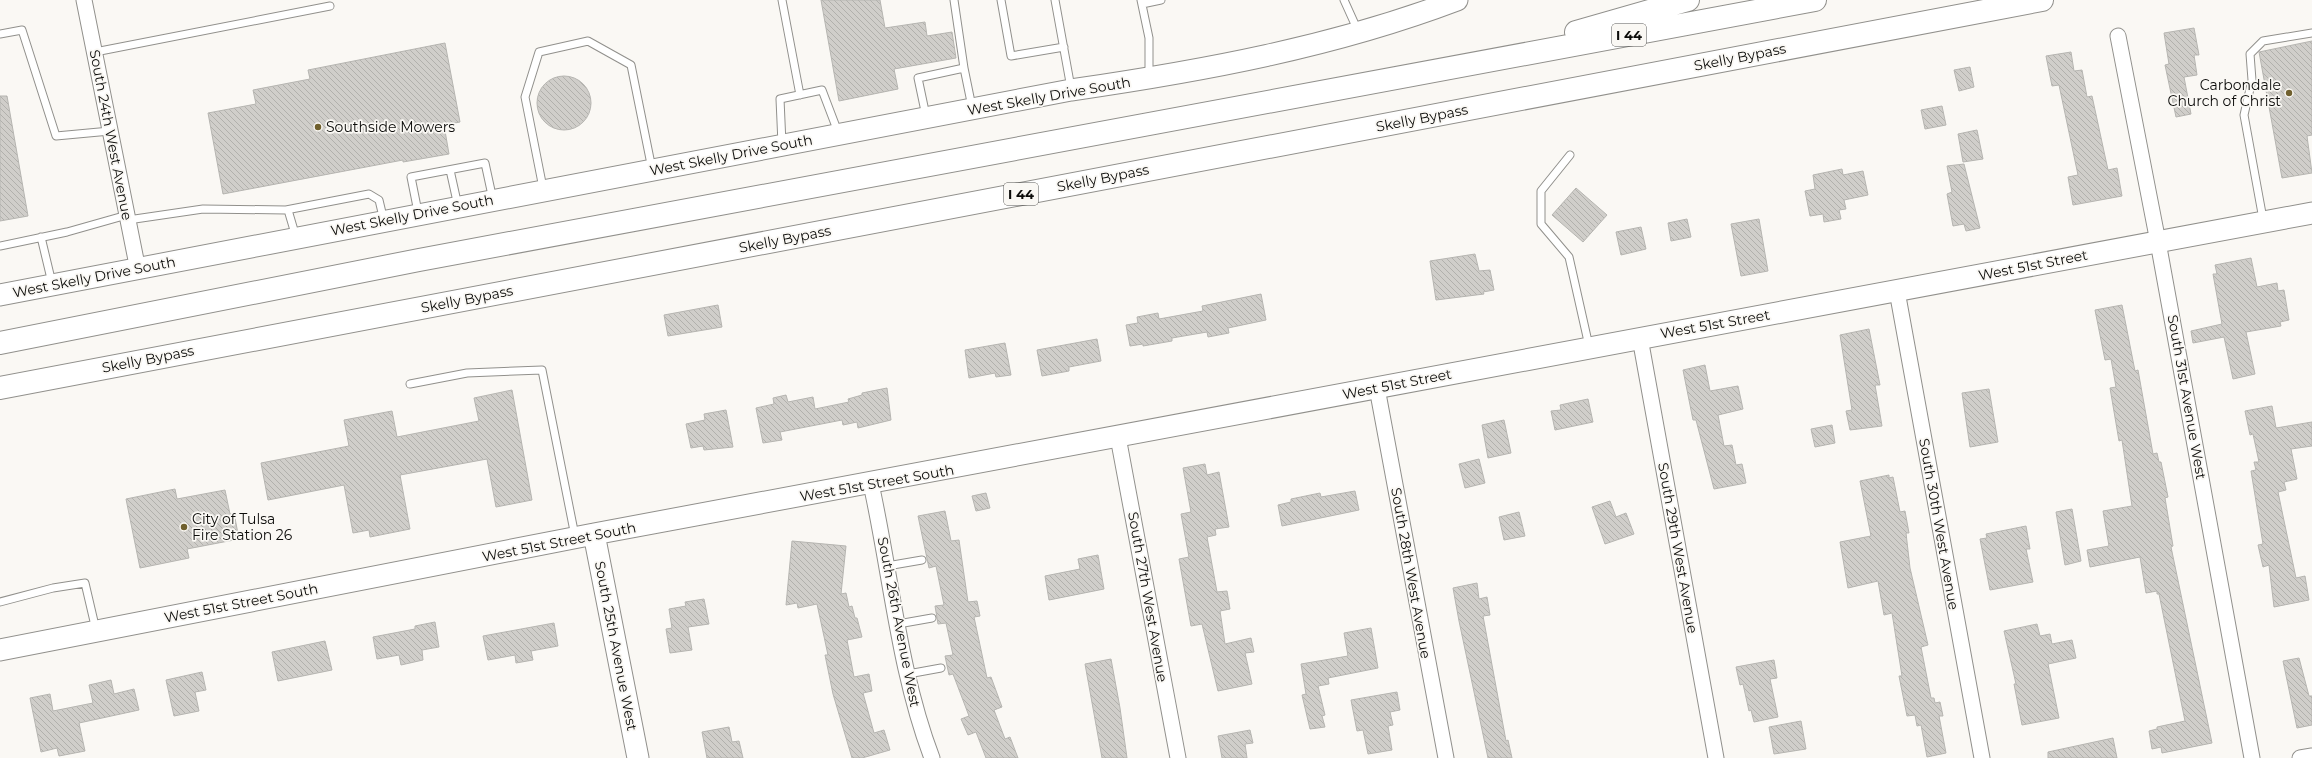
<svg xmlns="http://www.w3.org/2000/svg" width="2312" height="758" viewBox="0 0 2312 758" font-family="Montserrat,sans-serif">
<style>
.building{fill:url(#building-back-hatch);stroke:#b6b5b1}
.lines{fill:none;stroke-linecap:round;stroke-linejoin:round}
.lane-casing{stroke:#91908c;stroke-width:9}
.street-casing{stroke:#91908c;stroke-width:17}
.secondary-casing{stroke:#91908c;stroke-width:23}
.highway-casing{stroke:#91908c;stroke-width:24}
.lane{stroke:#fff;stroke-width:7}
.street{stroke:#fff;stroke-width:15}
.secondary{stroke:#fff;stroke-width:21}
.highway{stroke:#fff;stroke-width:22}
.poi-dot{fill:#70602e;stroke:#faf8f4;stroke-width:1.5}
.labels{text-anchor:middle;stroke-width:3.5;stroke-linejoin:round;paint-order:stroke}
.shield{fill:#faf8f4;stroke:#535350;stroke-width:1}
.shield-label{font-size:13px;font-weight:bold;fill:#0c0c0a}
.street-label{font-size:14px;fill:#0c0c0a;stroke:#faf8f4}
.poi-label{font-size:14px;fill:#0c0c0a;stroke:#faf8f4;text-anchor:start}
</style>
<defs>
<pattern id="building-back-hatch" width="6" height="6" patternUnits="userSpaceOnUse"><rect width="6" height="6" fill="#d0ceca"/><path d="M-1 5l2 2M0 0l6 6M5-1l2 2" fill="none" stroke="#b1b0ac"/></pattern>
</defs>
<rect width="100%" height="100%" fill="#faf8f4"/>
<path class="building" d="M 821,0 L 880,0 L 885,28 L 925,22 L 927,36 L 952,32 L 956,58 L 894,69 L 898,89 L 839,101 Z
M 2194,28 L 2199,55 L 2194,55 L 2197,75 L 2184,77 L 2191,114 L 2176,117 L 2165,65 L 2169,64 L 2164,33 Z
M 2312,41 L 2312,135 L 2307,136 L 2312,173 L 2282,178 L 2259,52 Z
M 445,43 L 460,122 L 444,125 L 449,154 L 403,162 L 403,160 L 223,194 L 208,113 L 256,104 L 253,90 L 310,79 L 308,70 Z
M 2071,52 L 2074,71 L 2082,70 L 2087,97 L 2092,96 L 2108,170 L 2117,168 L 2122,196 L 2073,205 L 2068,177 L 2078,175 L 2059,85 L 2052,86 L 2046,56 Z
M 1970,67 L 1974,87 L 1959,91 L 1954,70 Z
M537 103a27 27 0 1 1 54 0a27 27 0 1 1-54 0Z
M 0,96 L 7,96 L 28,216 L 0,221 Z
M 1942,106 L 1946,125 L 1925,129 L 1921,110 Z
M 1977,130 L 1983,159 L 1963,162 L 1958,134 Z
M 1964,164 L 1980,228 L 1966,231 L 1964,224 L 1953,226 L 1947,194 L 1952,192 L 1947,166 Z
M 1842,169 L 1843,175 L 1863,171 L 1868,195 L 1844,200 L 1846,209 L 1839,210 L 1841,219 L 1824,222 L 1823,214 L 1810,216 L 1805,191 L 1815,189 L 1813,175 Z
M 1576,188 L 1607,215 L 1583,242 L 1552,215 Z
M 1687,219 L 1691,237 L 1671,241 L 1668,223 Z
M 1759,219 L 1768,271 L 1741,276 L 1731,224 Z
M 1641,227 L 1646,249 L 1621,255 L 1616,232 Z
M 1475,254 L 1479,271 L 1490,270 L 1494,290 L 1483,292 L 1484,294 L 1436,300 L 1430,261 Z
M 2251,258 L 2257,287 L 2277,283 L 2278,291 L 2284,290 L 2289,320 L 2280,322 L 2281,326 L 2246,332 L 2255,374 L 2233,379 L 2224,337 L 2193,343 L 2191,331 L 2222,324 L 2213,274 L 2217,274 L 2215,265 Z
M 1261,294 L 1266,320 L 1228,328 L 1229,333 L 1208,337 L 1207,332 L 1172,338 L 1172,341 L 1143,346 L 1143,344 L 1130,346 L 1126,325 L 1138,323 L 1137,317 L 1158,313 L 1159,319 L 1203,311 L 1202,306 Z
M 718,305 L 722,327 L 668,336 L 664,315 Z
M 2122,305 L 2135,371 L 2138,370 L 2153,454 L 2157,453 L 2159,462 L 2161,462 L 2168,497 L 2165,498 L 2173,546 L 2171,547 L 2212,743 L 2162,753 L 2161,747 L 2152,749 L 2149,731 L 2157,729 L 2157,727 L 2185,721 L 2159,594 L 2157,594 L 2157,591 L 2146,593 L 2140,557 L 2090,567 L 2087,550 L 2109,546 L 2103,511 L 2132,506 L 2122,440 L 2119,441 L 2110,388 L 2116,387 L 2111,359 L 2105,360 L 2095,310 Z
M 1869,329 L 1880,385 L 1875,385 L 1882,426 L 1850,430 L 1846,411 L 1852,410 L 1840,335 Z
M 1097,339 L 1101,361 L 1069,367 L 1069,371 L 1042,376 L 1037,350 Z
M 1005,343 L 1011,375 L 996,377 L 995,373 L 969,378 L 965,350 Z
M 1705,365 L 1710,391 L 1738,386 L 1743,409 L 1718,415 L 1724,446 L 1732,445 L 1736,465 L 1742,464 L 1746,483 L 1714,489 L 1696,420 L 1693,420 L 1683,370 Z
M 887,388 L 891,420 L 858,428 L 857,422 L 843,425 L 842,420 L 780,432 L 782,440 L 763,443 L 756,408 L 774,404 L 773,398 L 786,395 L 788,402 L 813,397 L 815,409 L 849,402 L 848,399 L 862,395 L 862,393 Z
M 1989,389 L 1998,442 L 1970,447 L 1962,393 Z
M 512,390 L 532,500 L 496,507 L 487,459 L 400,475 L 410,529 L 370,537 L 369,530 L 353,533 L 344,485 L 268,500 L 261,463 L 349,446 L 344,420 L 392,411 L 397,437 L 479,421 L 474,398 Z
M 1588,399 L 1593,422 L 1555,430 L 1551,411 L 1561,410 L 1560,405 Z
M 2272,406 L 2276,428 L 2312,422 L 2312,446 L 2291,449 L 2297,479 L 2284,482 L 2286,490 L 2278,492 L 2296,578 L 2305,576 L 2309,600 L 2274,607 L 2269,565 L 2263,567 L 2258,545 L 2263,544 L 2251,471 L 2256,470 L 2254,462 L 2259,462 L 2253,434 L 2250,435 L 2245,411 Z
M 726,410 L 733,447 L 704,450 L 703,446 L 691,448 L 686,424 L 705,420 L 704,414 Z
M 1504,420 L 1511,453 L 1488,458 L 1482,425 Z
M 1832,425 L 1835,443 L 1815,447 L 1811,429 Z
M 1479,459 L 1485,483 L 1465,488 L 1459,464 Z
M 1205,464 L 1207,475 L 1219,472 L 1229,527 L 1215,529 L 1216,535 L 1207,537 L 1217,592 L 1227,591 L 1230,609 L 1220,611 L 1225,644 L 1251,638 L 1254,652 L 1245,653 L 1252,684 L 1218,691 L 1202,624 L 1191,626 L 1179,559 L 1189,557 L 1181,514 L 1191,512 L 1183,468 Z
M 1889,475 L 1889,478 L 1893,477 L 1900,512 L 1905,511 L 1909,533 L 1906,533 L 1910,568 L 1928,645 L 1921,647 L 1931,698 L 1934,698 L 1935,703 L 1940,702 L 1943,716 L 1939,716 L 1946,753 L 1927,757 L 1921,725 L 1917,726 L 1915,715 L 1907,716 L 1899,676 L 1902,676 L 1892,613 L 1884,615 L 1878,581 L 1848,588 L 1840,542 L 1871,536 L 1860,481 Z
M 175,489 L 177,499 L 225,490 L 230,514 L 234,513 L 239,539 L 187,549 L 189,558 L 140,568 L 126,499 Z
M 1355,491 L 1359,510 L 1282,526 L 1278,505 L 1291,502 L 1291,499 L 1320,493 L 1321,497 Z
M 986,493 L 990,508 L 976,511 L 972,496 Z
M 1610,501 L 1616,517 L 1626,513 L 1634,534 L 1605,544 L 1592,507 Z
M 2072,509 L 2081,561 L 2065,565 L 2056,512 Z
M 945,511 L 951,541 L 959,540 L 968,602 L 977,601 L 980,616 L 974,617 L 987,678 L 991,677 L 1002,707 L 994,710 L 1005,739 L 1010,737 L 1018,758 L 986,758 L 976,732 L 968,735 L 961,719 L 969,716 L 953,674 L 949,675 L 945,656 L 953,655 L 946,623 L 938,624 L 935,606 L 944,605 L 936,566 L 929,568 L 918,516 Z
M 1519,512 L 1525,536 L 1504,540 L 1499,517 Z
M 2026,526 L 2030,549 L 2026,549 L 2033,582 L 1990,590 L 1980,539 L 1987,538 L 1986,534 Z
M 792,541 L 846,546 L 841,594 L 846,593 L 849,607 L 852,606 L 855,618 L 857,618 L 862,637 L 847,640 L 854,677 L 869,674 L 872,691 L 863,693 L 874,733 L 884,730 L 890,750 L 862,758 L 852,758 L 833,694 L 825,655 L 828,655 L 817,604 L 798,608 L 797,603 L 786,605 Z
M 1098,555 L 1104,589 L 1049,600 L 1045,576 L 1080,569 L 1078,559 Z
M 1477,583 L 1479,599 L 1487,597 L 1490,615 L 1483,616 L 1506,741 L 1508,740 L 1512,758 L 1488,758 L 1459,621 L 1453,588 Z
M 704,599 L 709,624 L 688,627 L 692,650 L 670,653 L 666,629 L 672,628 L 669,609 L 686,606 L 685,602 Z
M 435,622 L 439,647 L 422,650 L 423,660 L 401,665 L 399,655 L 377,659 L 373,637 L 415,629 L 415,626 Z
M 554,623 L 558,646 L 531,651 L 533,660 L 516,663 L 515,655 L 488,660 L 483,636 Z
M 2037,624 L 2040,636 L 2050,634 L 2052,644 L 2072,640 L 2076,658 L 2048,664 L 2059,718 L 2022,725 L 2014,684 L 2016,684 L 2004,631 Z
M 1371,628 L 1378,668 L 1328,678 L 1329,684 L 1318,686 L 1325,715 L 1322,716 L 1325,727 L 1310,729 L 1302,695 L 1306,694 L 1301,664 L 1348,656 L 1344,633 Z
M 325,641 L 332,670 L 278,681 L 272,652 Z
M 2299,658 L 2309,696 L 2312,696 L 2312,725 L 2297,728 L 2283,661 Z
M 1111,659 L 1120,708 L 1127,758 L 1102,758 L 1085,664 Z
M 1774,660 L 1777,678 L 1770,679 L 1778,717 L 1754,722 L 1751,710 L 1749,711 L 1743,684 L 1740,685 L 1736,667 Z
M 202,672 L 206,690 L 195,692 L 199,711 L 174,716 L 166,680 Z
M 111,680 L 114,694 L 134,689 L 139,710 L 79,723 L 85,751 L 59,756 L 57,748 L 41,752 L 30,698 L 50,694 L 53,711 L 93,703 L 89,685 Z
M 1397,692 L 1400,710 L 1390,712 L 1393,725 L 1388,726 L 1392,750 L 1368,754 L 1363,730 L 1357,731 L 1351,700 Z
M 1801,721 L 1806,749 L 1774,754 L 1769,727 Z
M 729,727 L 732,742 L 739,741 L 743,758 L 707,758 L 702,732 Z
M 1250,730 L 1253,743 L 1245,744 L 1247,758 L 1222,758 L 1218,736 Z
M 2113,738 L 2117,758 L 2048,758 L 2048,752 Z"/>
<g class="lines">
<defs>
<path id="lane" d="M 782,0 L 800,95
M 954,0 L 964,68
M 1001,0 L 1011,56 L 1064,47
M 1055,0 L 1071,88
M 1141,0 L 1149,38 L 1149,77
M 1344,0 L 1358,31
M 1142,4 L 1161,0
M 0,34 L 22,30 L 56,136 L 110,131
M 95,52 L 330,6
M 926,116 L 918,78 L 964,68 L 972,107
M 782,144 L 780,99 L 822,90 L 838,132
M 1570,155 L 1541,191 L 1541,224 L 1569,257 L 1589,346
M 450,170 L 458,206
M 543,188 L 525,97 L 539,52 L 588,41 L 631,65 L 652,169
M 288,210 L 296,237
M 418,212 L 411,177 L 485,163 L 493,200
M 2263,219 L 2244,115 L 2252,80 L 2250,54 L 2263,41 L 2312,33
M 128,220 L 203,209 L 286,210 L 369,194 L 379,200 L 384,221
M 41,237 L 52,283
M 0,246 L 67,232 L 127,215
M 410,384 L 467,373 L 542,370 L 575,536
M 887,566 L 922,560
M 0,602 L 53,588 L 85,583 L 96,630
M 898,624 L 932,618
M 908,674 L 941,668"/>
<path id="street" d="M 84,0 L 138,270
M 2118,36 L 2158,242 L 2252,758
M 1897,291 L 1982,758
M 1640,338 L 1716,758
M 1377,388 L 1446,758
M 1118,437 L 1178,758
M 871,484 C 891,574 899,672 932,758
M 2300,758 L 2312,756"/>
<path id="secondary" d="M 0,295 L 1071,90 C 1202,71 1333,47 1457,0
M 594,534 L 638,758
M 0,650 L 594,534 L 2312,213"/>
<path id="highway" d="M 1576,32 L 1688,0
M 0,343 L 419,260 L 1815,0
M 0,388 L 2042,0"/>
</defs>
<use href="#lane" class="lane-casing"/>
<use href="#street" class="street-casing"/>
<use href="#secondary" class="secondary-casing"/>
<use href="#highway" class="highway-casing"/>
<use href="#lane" class="lane"/>
<use href="#street" class="street"/>
<use href="#secondary" class="secondary"/>
<use href="#highway" class="highway"/>
</g>
<g class="poi-dot">
<circle cx="2289" cy="93" r="4"/>
<circle cx="318" cy="127" r="4"/>
<circle cx="184" cy="527" r="4"/>
</g>
<g class="labels">
<g class="shield">
<rect x="1612" y="24" width="34" height="22" rx="3"/>
<rect x="1004" y="183" width="34" height="22" rx="3"/>
</g>
<g class="shield-label">
<text x="1629" y="40">I 44</text>
<text x="1021" y="199">I 44</text>
</g>
<g class="street-label">
<text transform="translate(1740 57) rotate(-11)" y="5">Skelly Bypass</text>
<text transform="translate(1049 96) rotate(-10)" y="5">West Skelly Drive South</text>
<text transform="translate(1422 118) rotate(-11)" y="5">Skelly Bypass</text>
<text transform="translate(111 135) rotate(79)" y="5">South 24th West Avenue</text>
<text transform="translate(731 155) rotate(-11)" y="5">West Skelly Drive South</text>
<text transform="translate(1103 178) rotate(-11)" y="5">Skelly Bypass</text>
<text transform="translate(412 215) rotate(-11)" y="5">West Skelly Drive South</text>
<text transform="translate(785 239) rotate(-11)" y="5">Skelly Bypass</text>
<text transform="translate(2033 265) rotate(-11)" y="5">West 51st Street</text>
<text transform="translate(94 277) rotate(-11)" y="5">West Skelly Drive South</text>
<text transform="translate(467 299) rotate(-11)" y="5">Skelly Bypass</text>
<text transform="translate(1715 324) rotate(-10)" y="5">West 51st Street</text>
<text transform="translate(148 359) rotate(-11)" y="5">Skelly Bypass</text>
<text transform="translate(1397 384) rotate(-11)" y="5">West 51st Street</text>
<text transform="translate(2187 397) rotate(80)" y="5">South 31st Avenue West</text>
<text transform="translate(877 483) rotate(-10)" y="5">West 51st Street South</text>
<text transform="translate(1939 524) rotate(80)" y="5">South 30th West Avenue</text>
<text transform="translate(559 542) rotate(-11)" y="5">West 51st Street South</text>
<text transform="translate(1678 548) rotate(80)" y="5">South 29th West Avenue</text>
<text transform="translate(1411 573) rotate(80)" y="5">South 28th West Avenue</text>
<text transform="translate(1148 597) rotate(80)" y="5">South 27th West Avenue</text>
<text transform="translate(241 603) rotate(-11)" y="5">West 51st Street South</text>
<text transform="translate(899 622) rotate(79)" y="5">South 26th Avenue West</text>
<text transform="translate(616 646) rotate(79)" y="5">South 25th Avenue West</text>
</g>
<g class="poi-label">
<text x="2281" y="90" text-anchor="end">Carbondale<tspan x="2281" dy="16">Church of Christ</tspan></text>
<text x="326" y="132">Southside Mowers</text>
<text x="192" y="524">City of Tulsa<tspan x="192" dy="16">Fire Station 26</tspan></text>
</g>
</g>
</svg>
